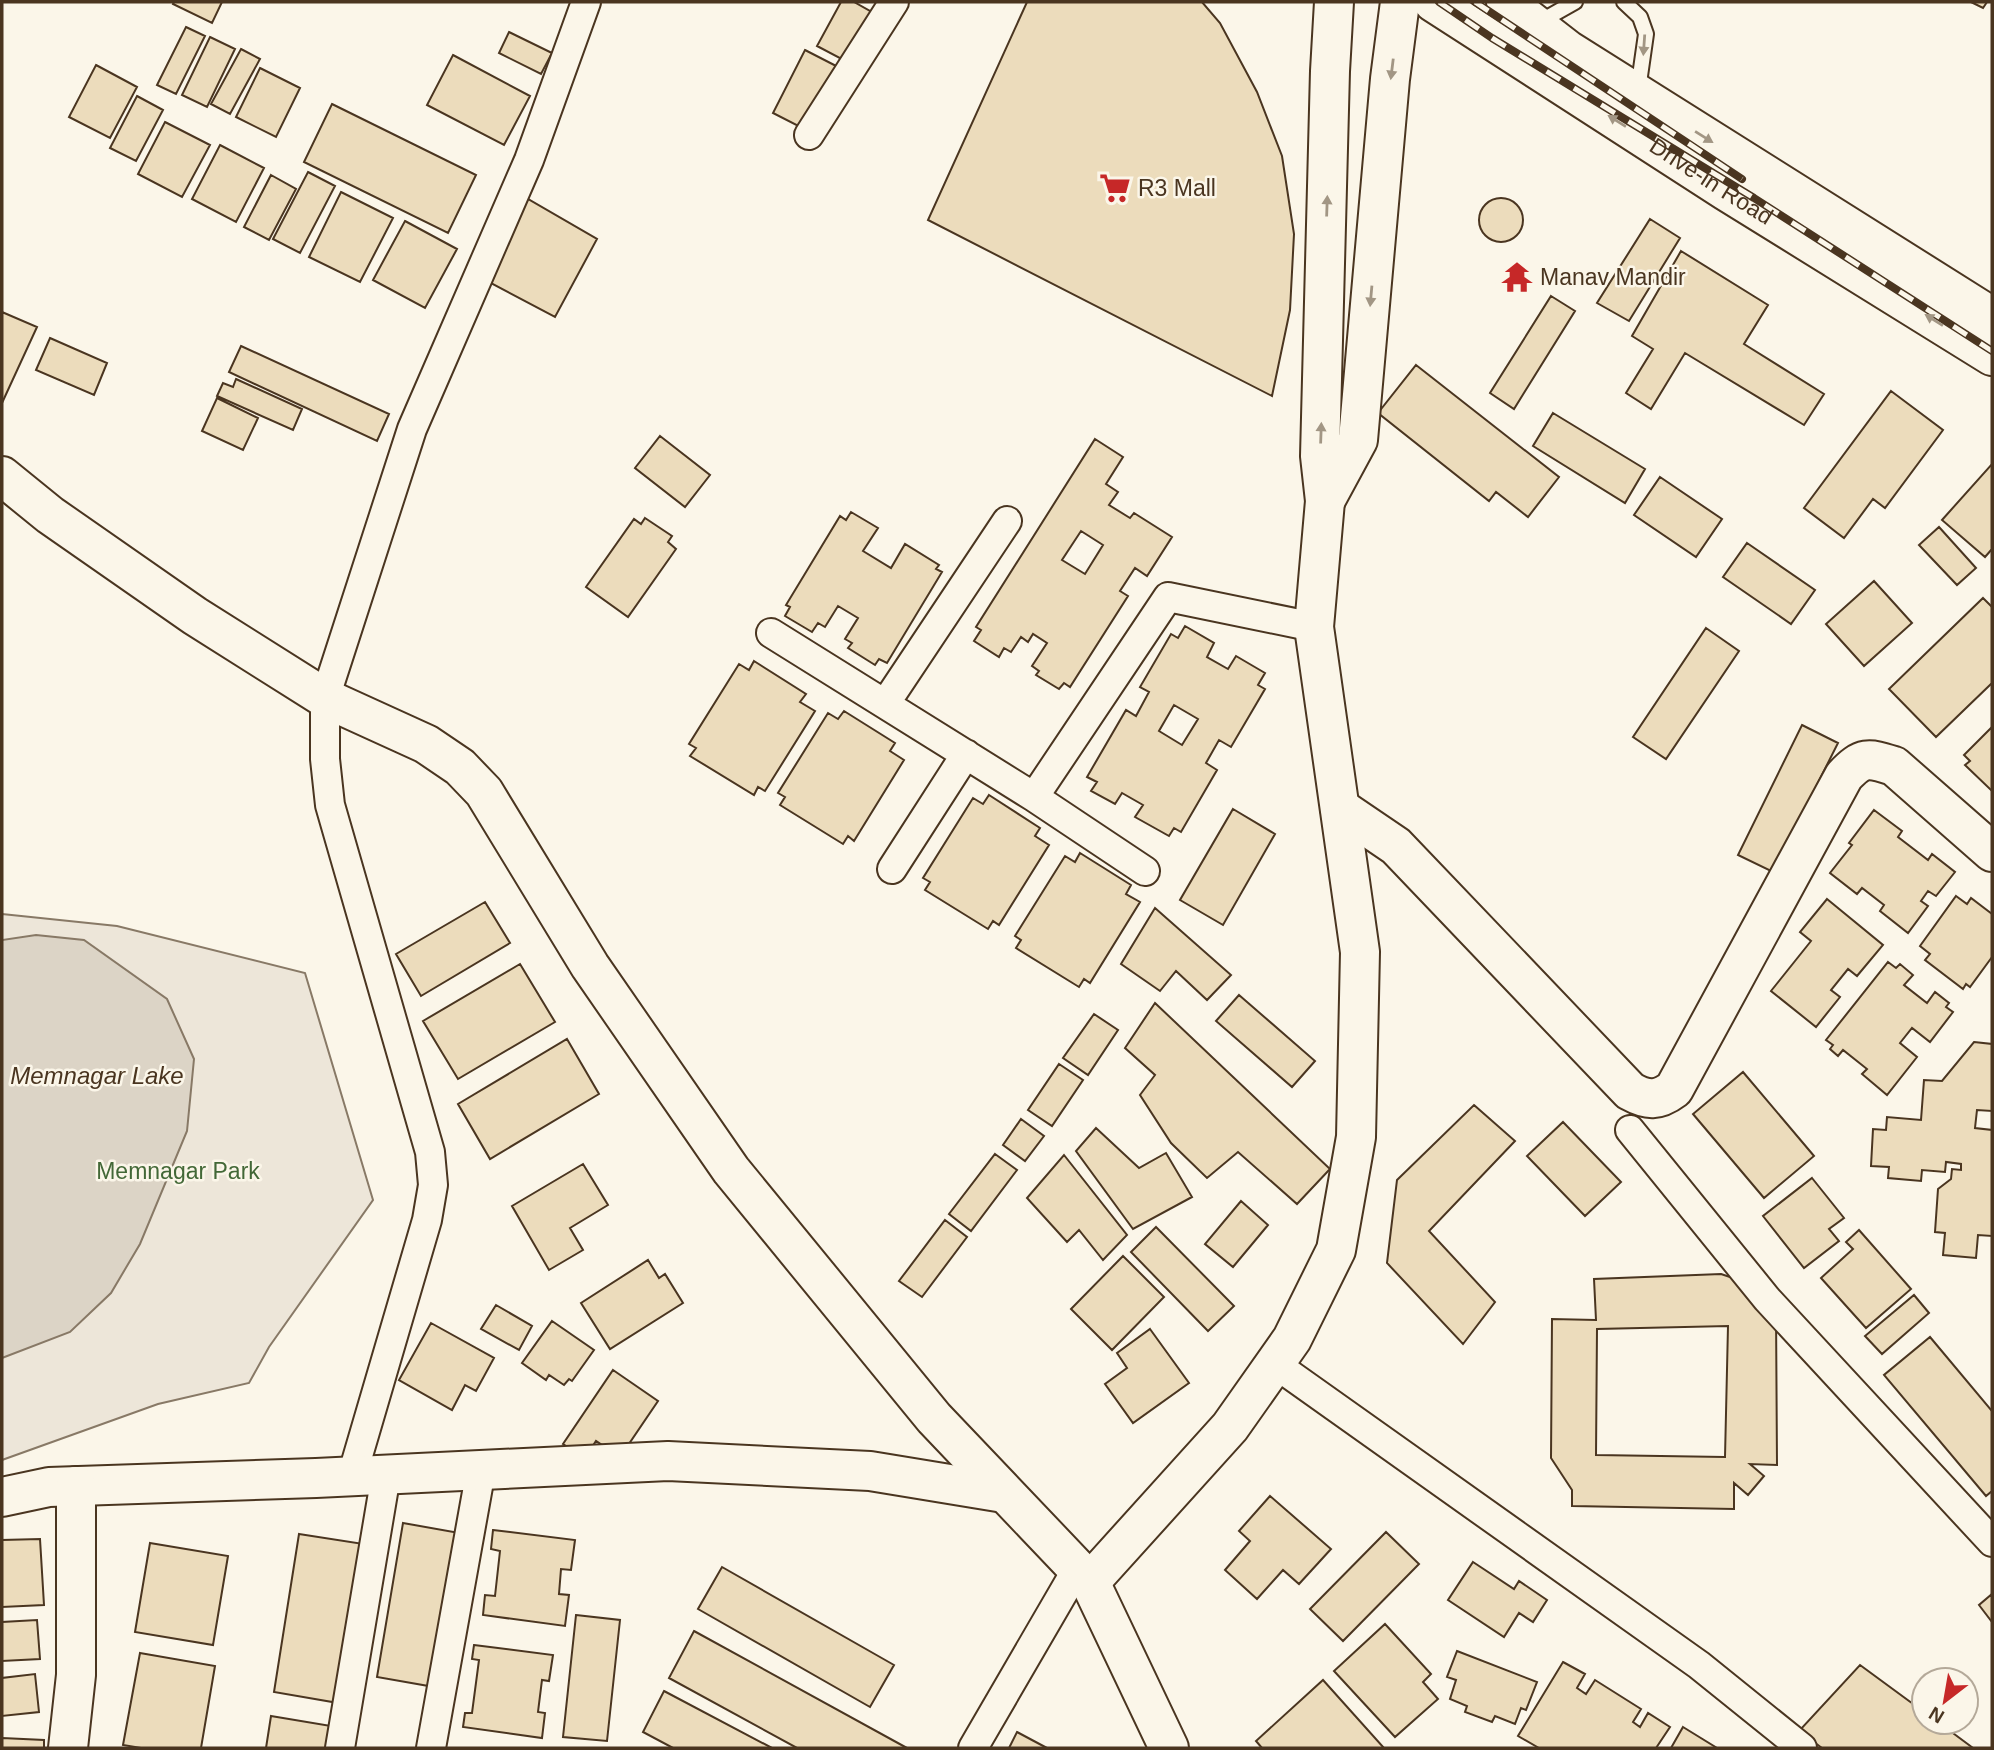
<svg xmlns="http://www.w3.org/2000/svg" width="1994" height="1750" viewBox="0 0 1994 1750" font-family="Arial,sans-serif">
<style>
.green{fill:#ede6d9;stroke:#887966;stroke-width:2}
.water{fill:#dcd4c6;stroke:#887966;stroke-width:2}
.building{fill:#ecdcbc;stroke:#4a3520;stroke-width:2;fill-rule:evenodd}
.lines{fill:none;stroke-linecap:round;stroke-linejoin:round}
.lane-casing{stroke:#4a3520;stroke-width:18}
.street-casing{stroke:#4a3520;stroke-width:32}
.secondary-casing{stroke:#4a3520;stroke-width:42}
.lane{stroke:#fbf6e9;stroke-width:14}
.street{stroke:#fbf6e9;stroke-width:28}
.secondary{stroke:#fbf6e9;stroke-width:38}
.rail-casing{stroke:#4a3520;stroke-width:8}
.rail{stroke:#fbf6e9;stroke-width:5;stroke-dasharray:16;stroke-linecap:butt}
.oneway{fill:#a29684}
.labels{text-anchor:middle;stroke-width:5;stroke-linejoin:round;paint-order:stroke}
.street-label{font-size:23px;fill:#4a3520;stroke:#fbf6e9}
.poi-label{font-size:23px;fill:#4a3520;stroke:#fbf6e9;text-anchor:start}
.park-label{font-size:23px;fill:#436837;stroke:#fbf6e9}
.water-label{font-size:24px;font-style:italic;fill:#4a3520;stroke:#fbf6e9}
</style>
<rect width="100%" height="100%" fill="#fbf6e9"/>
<path class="green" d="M 2,914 L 117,926 L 305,973 L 373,1200 L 269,1347 L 249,1383 L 158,1404 L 2,1460 Z"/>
<path class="water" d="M 36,935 L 84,940 L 167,999 L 194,1059 L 187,1131 L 140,1244 L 111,1293 L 70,1332 L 2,1358 L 2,940 Z"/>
<path class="building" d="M 174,2 L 222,2 L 212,23 L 173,4 Z
M 841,2 L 854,2 L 877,15 L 851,64 L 817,46 Z
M 1027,2 L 1202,2 L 1220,23 L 1257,92 L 1282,156 L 1294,234 L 1290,310 L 1272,396 L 928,220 Z
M 1971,2 L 1987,2 L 1983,8 Z
M 186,27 L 205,36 L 176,94 L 157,85 Z
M 509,32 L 552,53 L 541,74 L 499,53 Z
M 210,37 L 235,49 L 207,107 L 182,95 Z
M 241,49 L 260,59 L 230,114 L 211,104 Z
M 805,50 L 844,70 L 812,133 L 773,113 Z
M 453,55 L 530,96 L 504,145 L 427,105 Z
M 96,65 L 137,87 L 110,138 L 69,117 Z
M 260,68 L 300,88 L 276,137 L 236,117 Z
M 137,96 L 163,110 L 136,161 L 110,148 Z
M 332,104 L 476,175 L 448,233 L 304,162 Z
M 165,122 L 210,145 L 182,197 L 138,174 Z
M 220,145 L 264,168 L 236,222 L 192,199 Z
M 308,172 L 335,186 L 300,253 L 273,239 Z
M 271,175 L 296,189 L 269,240 L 244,227 Z
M 504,185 L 597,239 L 555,317 L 470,272 Z
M 341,192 L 393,218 L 360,282 L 309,257 Z
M1479 220a22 22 0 1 1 44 0a22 22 0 1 1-44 0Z
M 1650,219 L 1680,238 L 1629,321 L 1597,303 Z
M 405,221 L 457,249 L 425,308 L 373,280 Z
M 1681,251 L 1768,305 L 1744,344 L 1824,394 L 1804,425 L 1685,353 L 1651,409 L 1626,393 L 1653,349 L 1632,336 Z
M 1551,296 L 1575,311 L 1514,409 L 1490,393 Z
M 2,312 L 37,327 L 2,403 Z
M 50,338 L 107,363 L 94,395 L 36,370 Z
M 241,346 L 389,414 L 377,441 L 229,372 Z
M 1416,365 L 1559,477 L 1528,517 L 1496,492 L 1489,501 L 1378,413 Z
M 236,379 L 302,409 L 293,430 L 217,396 L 223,383 L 233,387 Z
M 1891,391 L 1943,430 L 1885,508 L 1873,499 L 1844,538 L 1804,508 Z
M 217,398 L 258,418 L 243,450 L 202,431 Z
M 1553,413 L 1645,469 L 1625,503 L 1533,446 Z
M 660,436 L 710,475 L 685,507 L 635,468 Z
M 1095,439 L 1123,457 L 1106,484 L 1118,492 L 1109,505 L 1130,518 L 1134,513 L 1172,537 L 1147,576 L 1135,568 L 1120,591 L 1128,596 L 1070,687 L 1064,683 L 1059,689 L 1036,675 L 1039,671 L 1032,666 L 1047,643 L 1033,634 L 1028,642 L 1021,637 L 1011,652 L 1004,648 L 999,657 L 974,641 L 981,630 L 976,627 ZM 1081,531 L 1103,545 L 1085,574 L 1062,560 Z
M 1992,464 L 1992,549 L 1985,557 L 1942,520 Z
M 1660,477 L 1722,519 L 1696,557 L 1634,515 Z
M 851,512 L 878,528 L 863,551 L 891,568 L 905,544 L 939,565 L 936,569 L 942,572 L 887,663 L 879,659 L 875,665 L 848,648 L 852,643 L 845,639 L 858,618 L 838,606 L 825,627 L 818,623 L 812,632 L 785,616 L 790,607 L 786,605 L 840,516 L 846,520 Z
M 645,518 L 672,536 L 668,542 L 676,549 L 628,617 L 586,587 L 634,519 L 641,524 Z
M 1939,527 L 1976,568 L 1957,585 L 1919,545 Z
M 1747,543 L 1815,590 L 1791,624 L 1723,577 Z
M 1874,581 L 1912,623 L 1864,666 L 1826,624 Z
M 1983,598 L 1992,607 L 1992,683 L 1936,737 L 1889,689 Z
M 1185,626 L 1214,643 L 1207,657 L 1228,669 L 1236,656 L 1265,673 L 1258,685 L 1265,689 L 1231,747 L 1219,740 L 1206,763 L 1217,770 L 1181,832 L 1174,828 L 1169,836 L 1135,817 L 1143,805 L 1122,793 L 1115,804 L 1091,791 L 1097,782 L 1087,777 L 1126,710 L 1136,716 L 1149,692 L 1140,687 L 1171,634 L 1178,638 ZM 1174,705 L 1198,719 L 1182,745 L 1159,731 Z
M 1706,628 L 1739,651 L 1666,759 L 1633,737 Z
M 754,661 L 806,694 L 800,702 L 815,711 L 765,791 L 758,787 L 754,795 L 690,756 L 696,748 L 689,744 L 739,664 L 749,670 Z
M 844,711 L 895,743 L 890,751 L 904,760 L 854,841 L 848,836 L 843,844 L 780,805 L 785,797 L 778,793 L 828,713 L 838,719 Z
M 1802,725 L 1838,743 L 1773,872 L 1738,855 Z
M 1992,727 L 1992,791 L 1965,765 L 1970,761 L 1964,755 Z
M 989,795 L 1040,828 L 1035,836 L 1049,845 L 999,925 L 993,921 L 988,929 L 925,890 L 930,882 L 923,878 L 973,798 L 983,804 Z
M 1233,809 L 1275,834 L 1223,925 L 1180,900 Z
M 1874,810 L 1902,831 L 1898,837 L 1928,860 L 1932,854 L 1955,872 L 1936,896 L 1928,891 L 1921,901 L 1928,906 L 1908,933 L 1880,911 L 1884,905 L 1862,888 L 1857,894 L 1830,873 L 1852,845 L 1849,843 Z
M 1080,853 L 1131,885 L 1126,894 L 1140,902 L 1090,983 L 1084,979 L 1079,987 L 1016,948 L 1021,940 L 1015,936 L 1065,856 L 1075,862 Z
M 1956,896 L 1967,904 L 1971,898 L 1992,914 L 1992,957 L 1970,987 L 1966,984 L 1963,989 L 1925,960 L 1930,954 L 1920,946 Z
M 1827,899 L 1883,945 L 1857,976 L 1848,969 L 1831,990 L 1840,997 L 1816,1027 L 1771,991 L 1811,941 L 1800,932 Z
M 485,902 L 510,943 L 421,996 L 396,954 Z
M 1155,908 L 1231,975 L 1207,1000 L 1176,971 L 1160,991 L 1121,964 Z
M 1888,962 L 1896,968 L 1900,964 L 1913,975 L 1904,985 L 1927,1003 L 1935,992 L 1949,1003 L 1946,1007 L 1953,1012 L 1930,1042 L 1912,1028 L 1900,1043 L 1917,1057 L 1887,1095 L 1862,1074 L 1867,1069 L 1843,1050 L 1838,1056 L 1830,1049 L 1833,1045 L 1826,1040 Z
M 520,964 L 555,1022 L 458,1079 L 423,1021 Z
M 1239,995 L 1315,1061 L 1292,1087 L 1216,1021 Z
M 1155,1003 L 1330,1169 L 1297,1204 L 1238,1152 L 1207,1178 L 1171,1143 L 1140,1095 L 1155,1075 L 1125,1048 Z
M 1094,1014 L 1118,1030 L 1088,1075 L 1063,1058 Z
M 567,1039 L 599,1094 L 490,1159 L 458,1104 Z
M 1974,1042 L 1992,1044 L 1992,1111 L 1977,1110 L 1975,1128 L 1992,1130 L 1992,1236 L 1978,1235 L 1976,1258 L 1943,1255 L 1945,1233 L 1935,1232 L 1938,1189 L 1951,1179 L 1952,1169 L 1961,1170 L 1961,1164 L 1946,1162 L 1945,1172 L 1922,1170 L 1921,1181 L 1888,1178 L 1889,1167 L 1871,1166 L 1873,1129 L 1886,1130 L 1887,1117 L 1921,1120 L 1924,1080 L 1942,1081 Z
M 1059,1064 L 1083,1080 L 1052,1126 L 1028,1110 Z
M 1743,1072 L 1814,1156 L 1764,1198 L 1693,1114 Z
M 1474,1105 L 1515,1141 L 1429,1231 L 1495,1302 L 1463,1344 L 1387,1263 L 1397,1180 Z
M 1021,1119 L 1044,1136 L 1025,1161 L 1003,1145 Z
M 1563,1122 L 1621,1182 L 1585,1216 L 1527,1156 Z
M 1096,1128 L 1139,1168 L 1166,1153 L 1192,1197 L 1133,1229 L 1076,1151 Z
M 995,1154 L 1017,1170 L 971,1231 L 949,1214 Z
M 1064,1155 L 1127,1235 L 1103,1260 L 1079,1230 L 1067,1242 L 1027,1198 Z
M 583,1164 L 608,1205 L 570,1228 L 583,1250 L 549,1270 L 512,1206 Z
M 1812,1178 L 1844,1218 L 1829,1229 L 1839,1241 L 1804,1268 L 1763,1216 Z
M 1241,1201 L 1268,1225 L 1233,1267 L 1205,1244 Z
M 945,1220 L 967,1237 L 922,1297 L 899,1281 Z
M 1156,1227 L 1234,1306 L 1208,1331 L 1131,1252 Z
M 1859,1230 L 1911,1289 L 1866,1328 L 1821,1278 L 1853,1249 L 1846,1242 Z
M 1123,1256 L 1164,1297 L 1112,1350 L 1071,1309 Z
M 648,1260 L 659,1278 L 665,1274 L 683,1303 L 610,1349 L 581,1303 Z
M 1721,1274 L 1754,1285 L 1776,1311 L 1777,1465 L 1750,1464 L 1764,1476 L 1748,1495 L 1734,1483 L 1734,1509 L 1572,1506 L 1572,1490 L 1551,1458 L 1552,1319 L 1596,1320 L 1594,1279 ZM 1728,1326 L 1725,1457 L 1596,1455 L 1597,1329 Z
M 1914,1295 L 1929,1313 L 1882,1354 L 1865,1336 Z
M 496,1305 L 532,1326 L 519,1350 L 481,1329 Z
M 552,1321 L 594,1350 L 572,1381 L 569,1379 L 564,1385 L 549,1375 L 546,1380 L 522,1363 Z
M 431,1323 L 494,1358 L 476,1391 L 465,1385 L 452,1410 L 399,1380 Z
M 1150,1329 L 1189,1383 L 1133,1423 L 1105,1384 L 1127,1368 L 1117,1353 Z
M 1930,1337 L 1992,1411 L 1992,1491 L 1986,1496 L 1884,1375 Z
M 613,1370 L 658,1401 L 620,1457 L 596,1441 L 585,1458 L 563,1444 Z
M 1270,1496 L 1331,1549 L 1299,1584 L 1283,1570 L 1257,1599 L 1225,1570 L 1250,1541 L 1239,1531 Z
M 403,1523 L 465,1534 L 440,1688 L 377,1677 Z
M 493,1530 L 575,1540 L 571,1570 L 561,1569 L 559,1594 L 569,1595 L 565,1626 L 483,1615 L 485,1595 L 495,1596 L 500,1551 L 491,1549 Z
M 1386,1532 L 1419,1564 L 1343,1641 L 1310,1609 Z
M 299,1534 L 370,1545 L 344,1704 L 274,1692 Z
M 40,1539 L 44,1605 L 2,1607 L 2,1540 Z
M 150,1543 L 228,1556 L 213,1645 L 135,1632 Z
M 1473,1562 L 1514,1589 L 1519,1581 L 1547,1600 L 1533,1622 L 1519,1613 L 1504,1637 L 1448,1600 Z
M 722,1567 L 894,1665 L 870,1707 L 698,1609 Z
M 1992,1594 L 1992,1622 L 1979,1605 Z
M 576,1615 L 620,1620 L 607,1741 L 563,1737 Z
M 37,1620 L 40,1659 L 2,1661 L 2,1622 Z
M 1385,1624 L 1431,1674 L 1423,1682 L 1438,1699 L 1395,1737 L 1334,1671 Z
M 694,1631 L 907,1748 L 797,1748 L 669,1678 Z
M 474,1645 L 553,1655 L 549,1681 L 542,1680 L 538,1712 L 545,1713 L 542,1738 L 463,1727 L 465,1713 L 472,1713 L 479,1660 L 472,1659 Z
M 1457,1651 L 1537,1682 L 1526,1710 L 1521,1708 L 1515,1724 L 1495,1716 L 1492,1722 L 1465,1712 L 1467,1706 L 1450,1699 L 1456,1680 L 1447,1677 Z
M 140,1653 L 215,1666 L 201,1748 L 141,1748 L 123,1745 Z
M 1563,1662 L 1585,1674 L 1577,1688 L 1586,1694 L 1595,1680 L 1641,1709 L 1633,1722 L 1640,1727 L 1648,1713 L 1670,1727 L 1656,1748 L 1539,1748 L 1518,1736 Z
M 1860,1665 L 1924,1712 L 1924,1722 L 1938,1722 L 1973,1748 L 1822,1748 L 1799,1731 Z
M 35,1674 L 39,1712 L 2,1716 L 2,1678 Z
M 1323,1680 L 1384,1748 L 1262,1748 L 1256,1741 Z
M 664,1691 L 772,1748 L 673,1748 L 643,1732 Z
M 271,1716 L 343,1728 L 339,1748 L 266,1748 Z
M 1683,1727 L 1717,1748 L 1671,1748 Z
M 1017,1732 L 1047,1748 L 1009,1748 Z
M 2,1738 L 44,1740 L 44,1748 L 2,1748 Z"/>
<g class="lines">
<defs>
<path id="lane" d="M 1624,2 L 1640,17 L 1646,34 L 1638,90
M 1536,24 L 1575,2"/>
<path id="street" d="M 809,135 L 894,2
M 771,633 L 1034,797 L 1168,597 L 1314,627
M 885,704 L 1007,521
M 1034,797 L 1145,871
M 892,869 L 966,754
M 1630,1130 L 1767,1299 L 1992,1542
M 1275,1364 L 1699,1665 L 1802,1748
M 352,1476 L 427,1220 L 433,1185 L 430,1152 L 330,805 L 325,759 L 325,698 L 412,429 L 529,160 L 586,2
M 340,1748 L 386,1475
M 431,1748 L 481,1470
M 973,1748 L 1077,1569"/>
<g id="secondary">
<path id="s1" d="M 1433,2 L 1726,191 L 1992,356"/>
<path d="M 1506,2 L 1568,50 L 1992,317"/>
<path d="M 2,476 L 50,515 L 195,616 L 325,698 L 426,744 L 460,767 L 484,792 L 590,966 L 731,1170 L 934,1418 L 1090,1582 L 1169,1748"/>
<path d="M 1325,501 L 1358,440 L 1390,79 L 1400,2"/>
<path d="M 1340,808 L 1396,846 L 1630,1091 C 1648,1101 1658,1101 1674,1089 L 1844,776 C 1863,756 1868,758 1894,766 L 1992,852"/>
<path d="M 2,1497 L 49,1487 L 316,1478 L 668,1461 L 870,1471 L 1004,1493"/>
<path d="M 1090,1582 L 1230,1427 L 1292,1339 L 1336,1250 L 1356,1137 L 1360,952 L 1314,627 L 1325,501 L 1320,456 L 1330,71 L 1334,2"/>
<path d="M 68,1748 L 76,1675 L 76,1486"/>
</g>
</defs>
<use href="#lane" class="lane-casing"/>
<use href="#street" class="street-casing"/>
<use href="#secondary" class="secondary-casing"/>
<use href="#lane" class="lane"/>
<use href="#street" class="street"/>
<use href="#secondary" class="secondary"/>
<defs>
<path id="rail" d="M 1439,2 L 1492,38 L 1754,198 L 1992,351
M 1475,2 L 1742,179"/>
</defs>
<use href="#rail" class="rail-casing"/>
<use href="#rail" class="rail"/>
</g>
<defs><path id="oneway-solid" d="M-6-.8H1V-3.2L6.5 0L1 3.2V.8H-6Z" transform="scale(1.75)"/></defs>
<g class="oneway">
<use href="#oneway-solid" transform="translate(1644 45) rotate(94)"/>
<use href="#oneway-solid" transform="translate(1392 69) rotate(97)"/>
<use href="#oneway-solid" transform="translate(1617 121) rotate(-148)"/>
<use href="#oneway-solid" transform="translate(1704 137) rotate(32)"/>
<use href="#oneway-solid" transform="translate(1327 206) rotate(-88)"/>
<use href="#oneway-solid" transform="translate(1371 296) rotate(95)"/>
<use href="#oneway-solid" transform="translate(1934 320) rotate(-148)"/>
<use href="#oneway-solid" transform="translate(1321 433) rotate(-88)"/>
</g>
<defs>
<symbol id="supermarket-bare" viewBox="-9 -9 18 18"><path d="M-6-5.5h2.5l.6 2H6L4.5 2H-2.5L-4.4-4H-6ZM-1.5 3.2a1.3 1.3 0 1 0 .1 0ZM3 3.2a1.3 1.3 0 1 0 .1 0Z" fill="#c62828" stroke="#fbf6e9" stroke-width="2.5" paint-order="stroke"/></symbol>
<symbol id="temple-bare" viewBox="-9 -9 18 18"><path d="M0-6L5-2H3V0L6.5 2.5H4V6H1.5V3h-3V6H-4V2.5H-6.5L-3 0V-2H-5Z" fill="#c62828" stroke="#fbf6e9" stroke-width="2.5" paint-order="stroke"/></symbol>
</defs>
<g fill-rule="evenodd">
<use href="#supermarket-bare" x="1093" y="166" width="44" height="44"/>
<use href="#temple-bare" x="1495" y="255" width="44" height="44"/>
</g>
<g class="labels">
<g class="street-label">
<text dy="8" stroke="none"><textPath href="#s1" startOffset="331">Drive-in Road</textPath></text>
</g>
<g class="poi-label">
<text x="1138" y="196">R3 Mall</text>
<text x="1540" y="285">Manav Mandir</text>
</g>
<g class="park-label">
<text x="178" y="1179">Memnagar Park</text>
</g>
<g class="water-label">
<text x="97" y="1084">Memnagar Lake</text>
</g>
</g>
<rect width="1994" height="1750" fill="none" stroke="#4a3520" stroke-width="7"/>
<g transform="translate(1945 1701) rotate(211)"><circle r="33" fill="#fbf6e9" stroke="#b4a999" stroke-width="2"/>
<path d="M0-5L12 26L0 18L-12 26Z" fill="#c62828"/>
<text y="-10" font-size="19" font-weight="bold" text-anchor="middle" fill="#4a3520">N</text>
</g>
</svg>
